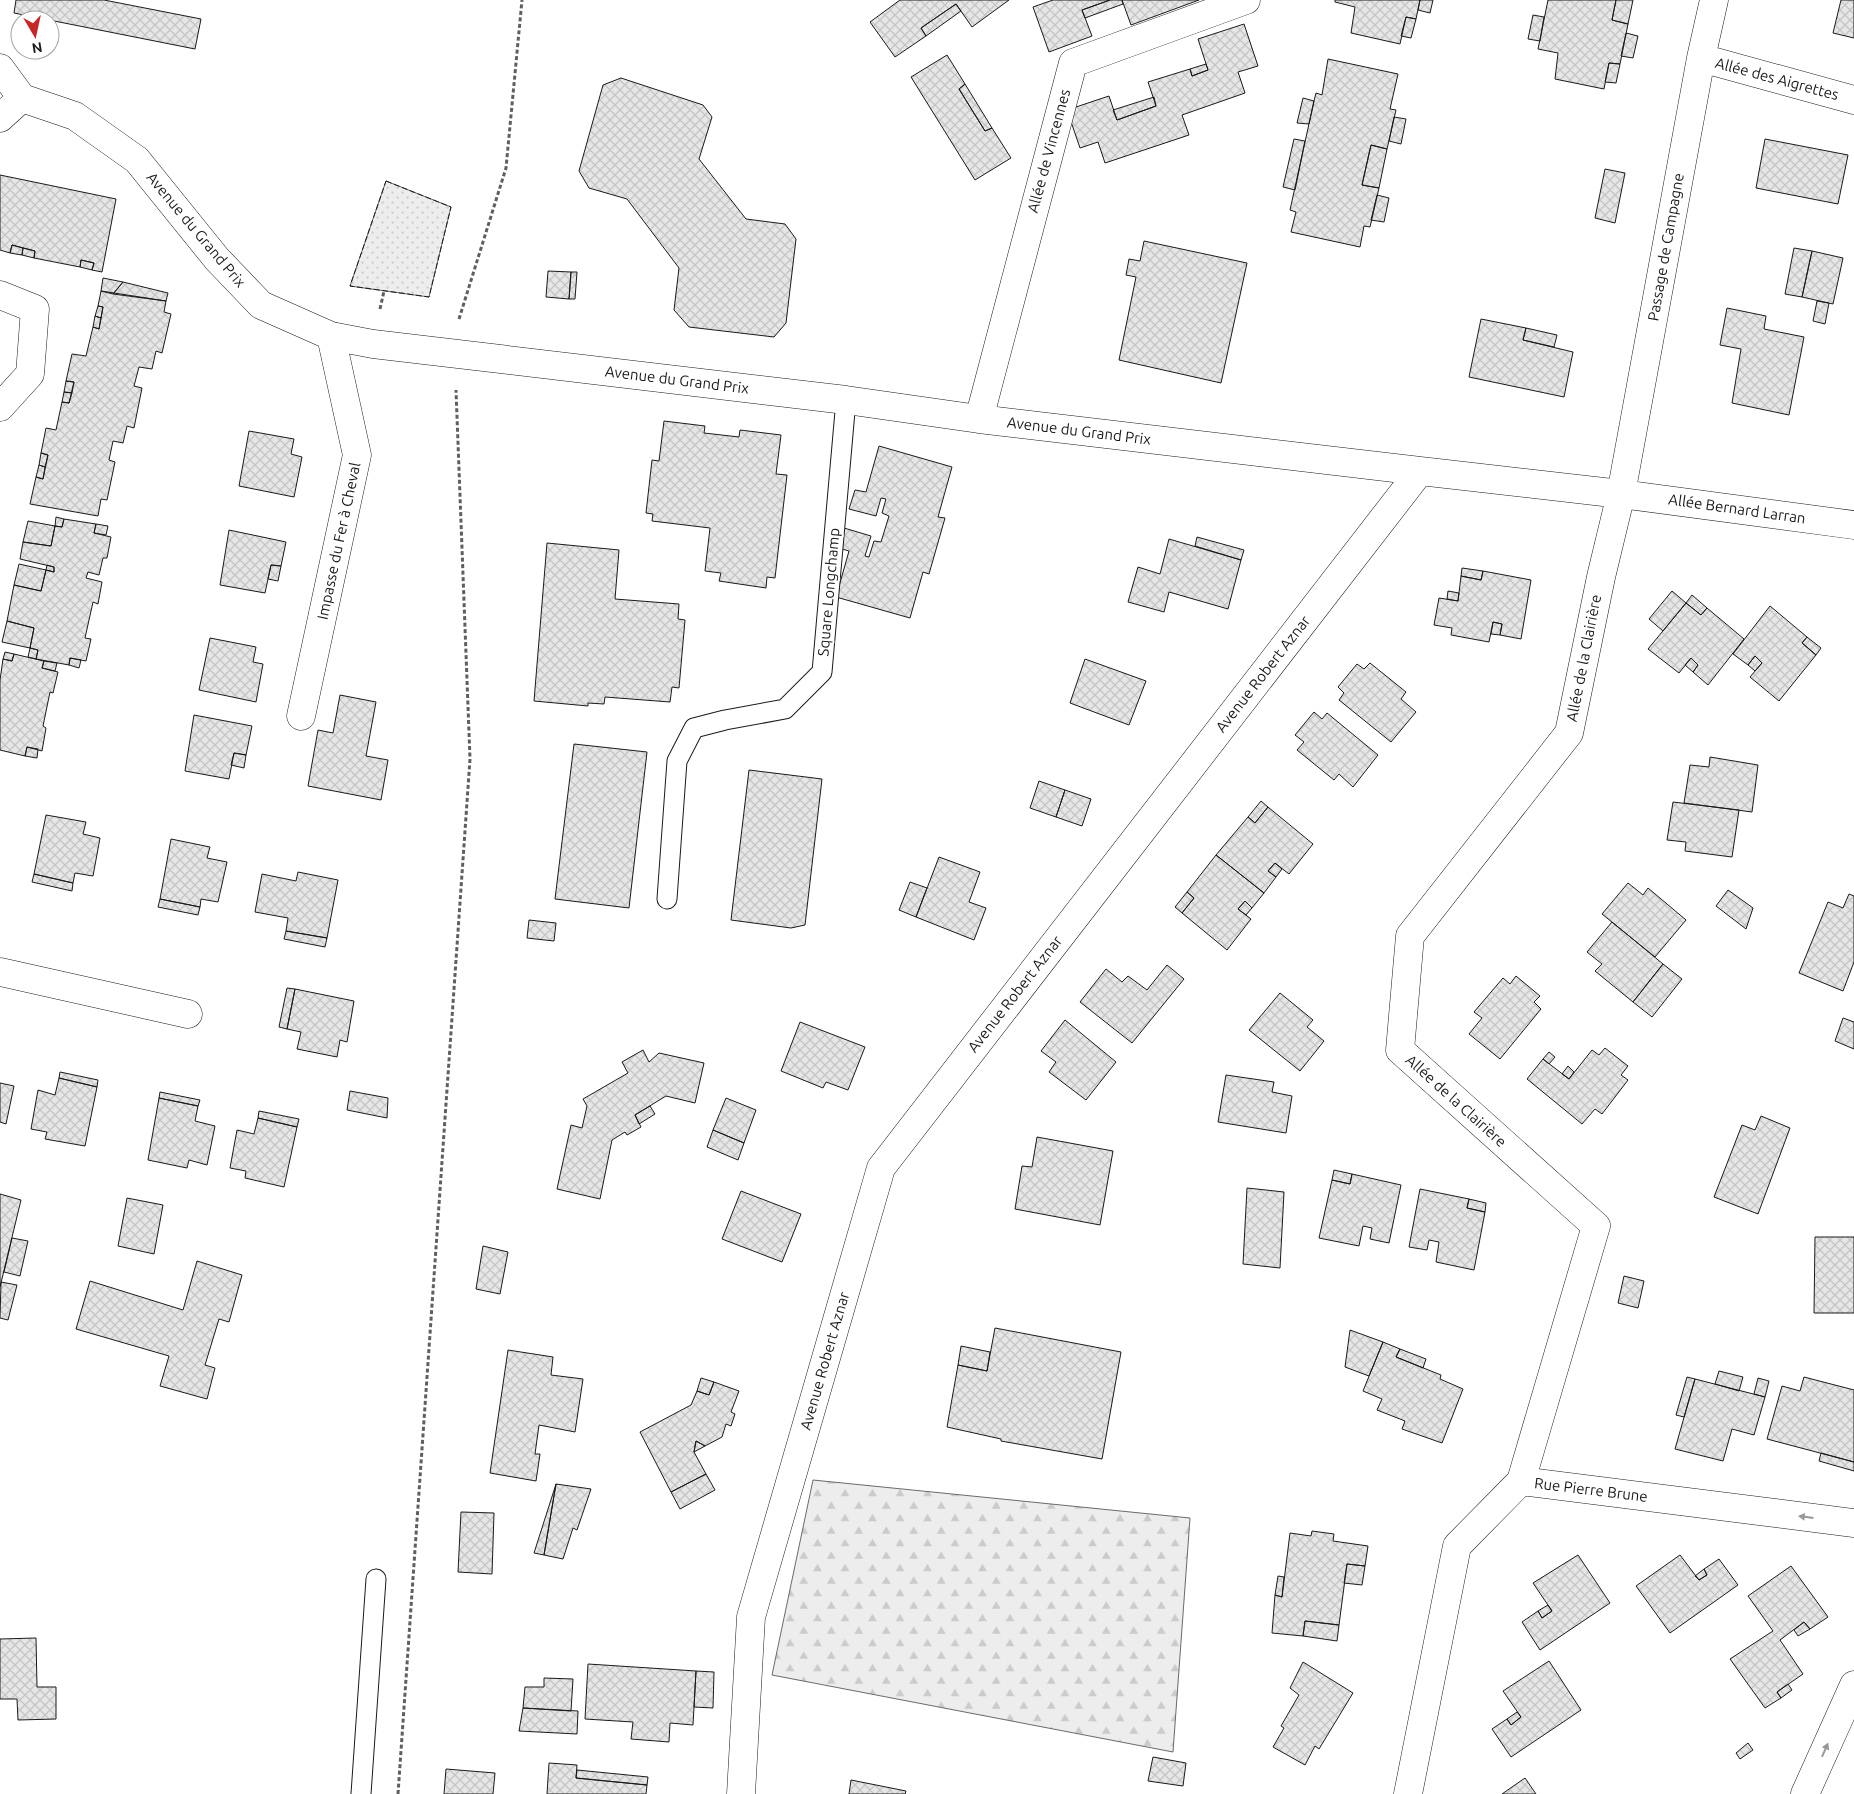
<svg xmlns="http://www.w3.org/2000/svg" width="1854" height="1794" font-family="Ubuntu,sans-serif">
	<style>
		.forest { fill: url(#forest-firs); stroke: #6a6a6a }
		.park { fill: url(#park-dots); stroke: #6a6a6a }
		.building { fill: url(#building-cross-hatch); stroke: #1a1a1a }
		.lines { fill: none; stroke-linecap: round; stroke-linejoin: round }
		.lane-casing { stroke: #1a1a1a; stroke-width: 21 }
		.street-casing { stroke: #1a1a1a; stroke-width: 29 }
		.path { stroke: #5f5f5f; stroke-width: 3; stroke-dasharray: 4 2.5; stroke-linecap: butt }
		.lane { stroke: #fff; stroke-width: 19 }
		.street { stroke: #fff; stroke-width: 28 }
		.fence { stroke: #1a1a1a; stroke-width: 1; stroke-dasharray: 6 2.5; stroke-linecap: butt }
		.oneway { fill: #989898 }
		.labels { text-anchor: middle; stroke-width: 4; stroke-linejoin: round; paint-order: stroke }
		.street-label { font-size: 15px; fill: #1a1a1a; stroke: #fff }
	</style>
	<defs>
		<pattern id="forest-firs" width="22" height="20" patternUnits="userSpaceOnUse" patternTransform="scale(1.25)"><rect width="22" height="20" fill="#ededed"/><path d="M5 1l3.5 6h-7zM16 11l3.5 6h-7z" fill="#cbcbcb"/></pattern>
		<pattern id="park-dots" width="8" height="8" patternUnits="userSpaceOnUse" patternTransform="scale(1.25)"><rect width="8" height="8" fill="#ededed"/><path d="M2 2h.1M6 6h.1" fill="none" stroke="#cbcbcb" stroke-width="1.8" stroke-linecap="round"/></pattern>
		<pattern id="building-cross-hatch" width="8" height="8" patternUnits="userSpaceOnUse" patternTransform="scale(1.25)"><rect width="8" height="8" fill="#e6e6e6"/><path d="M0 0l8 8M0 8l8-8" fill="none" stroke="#c5c5c5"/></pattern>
	</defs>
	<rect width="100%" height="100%" fill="#fff"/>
	<path class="forest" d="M813,1480l377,38 -17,234 -401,-77z"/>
	<path class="park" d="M386,181l65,26 -22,90 -79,-11z"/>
	<path class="building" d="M16,0h88l97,19 -6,30 -181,-36z
		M900,0h109l-37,27 -16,-23 -35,24 5,8 -31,21 -25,-35z
		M1053,0h57l-28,10 10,26 -43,16 -16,-45z
		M1110,0h12l1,4 -38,14 -3,-8z
		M1122,0h77l-68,25z
		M1335,0h85l-4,19 -10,-2 -6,27 -49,-11 4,-26 -20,-5z
		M1420,0h13l-3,13 -12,-3z
		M1548,0h68l-4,20 16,4 -8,40 -11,-1 -5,26 -49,-10 3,-26 -20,-4z
		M1616,0h17l-5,24 -16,-4z
		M1841,0h13v38l-21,-5z
		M956,4l5,7 -35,25 -5,-8z
		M1533,15l11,2 -4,24 -12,-2z
		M1406,17l10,2 -5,19 -10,-2z
		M1244,24l14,42 -20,6 7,21 -63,22 7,20 -84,28 -7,-21 -18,6 -13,-38 42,-14 8,24 39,-14 -8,-24 42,-13 2,7 16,-6 -10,-31z
		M1626,33l12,3 -5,22 -12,-2z
		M947,55l18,29 -6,5 26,42 7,-3 19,30 -36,22 -64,-103z
		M1328,59l70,15 -8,35 6,1 -9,39 -16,-4 -9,40 17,3 -9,39 -6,-1 -4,21 -69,-15 5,-20 -6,-2 24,-109 2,-8 6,2z
		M1609,63l11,1 -4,19 -11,-1z
		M1206,64l2,6 -16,6 -2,-7z
		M621,78l82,27 9,12 -13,42 47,60 39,5 11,15 -10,84 -12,14 -85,-10 -15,-17 5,-42 -52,-69 -38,-11 -10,-17 24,-86z
		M965,84l27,44 -7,3 -26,-42z
		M1154,97l2,9 -39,14 -4,-10z
		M1303,98l11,3 -5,23 -12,-1z
		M1394,117l12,2 -5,25 -12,-3z
		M1294,139l11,2 -10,49 -12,-3z
		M1765,139l83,16 -10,49 -82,-16z
		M1371,145l16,4 -8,39 -17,-3z
		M1605,169l20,4 -10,50 -20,-5z
		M0,175l116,24 -14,73 -10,-2 2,-7 -13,-3 -1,7 -46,-9 1,-7 -23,-6 -2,8 -10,-3z
		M1377,195l12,3 -5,24 -13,-2z
		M1144,241l103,22 -26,120 -102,-23 17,-83 -10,-2 3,-16 11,2z
		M12,245l11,3 -1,7 -12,-2z
		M23,248l12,3 -1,7 -12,-3z
		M1794,248l18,3 -10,46 -17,-3z
		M1812,251l31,7 -10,46 -31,-7z
		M81,260l13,3 -2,7 -12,-3z
		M548,271l23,1 -2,27 -23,-2z
		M571,272h6l-2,27h-6z
		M103,278l20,4 -10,12 -12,-3z
		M123,282l45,11 -2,8 -53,-7z
		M101,291l65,10 -2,11 7,2 -9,39 -6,-2 -4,18 -13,-2 -5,19 8,2 -8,40 -7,-2 -4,17 -10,-2 -4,19 6,2 -8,38 -6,-1 -3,17 -68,-12 6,-27 7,2 5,-24 -7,-2 5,-25 10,2 6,-28 7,1 5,-21 -8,-1 6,-27 14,2 7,-29 6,2 4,-22 -5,-1z
		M1817,301l12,2 -4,21 -12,-3z
		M98,306l5,1 -2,11 -6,-2z
		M1727,308l39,8 -2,13 40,8 -15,78 -57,-12 9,-54 -21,-4z
		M95,316l6,2 -2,11 -6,-2z
		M1481,319l45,9 -3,12 50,12 -9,45 -95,-20z
		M1526,328l31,7 -3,12 -31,-7z
		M66,381l8,1 -2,11 -8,-1z
		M64,392l8,1 -3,10 -7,-1z
		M664,421l41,5 -1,7 35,4 1,-7 41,5 -5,39 11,1 -12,103 -8,-1 -1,11 -47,-7 2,-8 -16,-2 5,-43 -58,-7 1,-7 -7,-1 6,-53 7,1z
		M249,431l45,8 -3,15 11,3 -8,40 -55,-11z
		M879,446l73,21 -14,50 7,1 -16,56 -6,-2 -13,46 -74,-21 13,-46 -10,-3 5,-20 27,8 -6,20 4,1 5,-16 7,1 8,-26 -7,-3 4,-14 -5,-1 -5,18 -27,-7 6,-19 11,2z
		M41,453l7,2 -3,12 -6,-2z
		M39,465l6,2 -2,12 -7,-2z
		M56,517l8,2 -2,8 -7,-1z
		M64,519l32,5 -2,9 17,4 -4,21h-4l-4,17 -11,-3 -2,6 16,4 -4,22 -5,-2 -8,36 6,1 -5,22 -16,-3 -1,7 -33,-6 2,-9 -8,-2 4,-20 -27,-7 7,-36 27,6 5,-21 8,2v-5l-34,-8 3,-17 28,4 4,-20 7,1z
		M28,521l27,5 -4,20 -28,-4z
		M96,524l12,2 -2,9 -12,-2z
		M229,530l57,12 -5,24 -10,-1 -6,28 -45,-8z
		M1197,537l47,13 -3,10 -46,-14z
		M1169,539l72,21 -13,49 -59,-17 -5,20 -36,-10 10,-35 22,7z
		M547,543l72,7 -4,49 64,5 -1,15 7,1 -6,68 -7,-1 -2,15 -65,-5 -1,7 -16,-1v3l-54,-5z
		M19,564l27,6 -5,21 -27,-6z
		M47,565l7,2v5l-8,-2z
		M271,565l10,1 -3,15 -10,-2z
		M1462,568l21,3 -2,9 -20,-4z
		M1483,571l48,9 -10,59 -21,-4 2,-11 -9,-2 -4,20 -38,-7 1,-7 -18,-3 5,-27 19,3 3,-25 20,4z
		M1448,591l11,2 -1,8 -11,-2z
		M1672,591l14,12 -23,28 -14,-12z
		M1692,595l15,13 -6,7 -15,-12z
		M1686,603l15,12 6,-7 37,31 -36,46 -15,-13 5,-7 -7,-7 -12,15 -31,-24z
		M1770,606l37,31 -5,6 14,12 -37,46 -29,-24 12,-14 -7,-7 -7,9 -15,-11z
		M7,621l27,7 -4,20 -28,-6z
		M1493,622l9,2 -2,11 -9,-1z
		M1807,637l14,11 -5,7 -14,-12z
		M210,638l46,9 -3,15 10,2 -7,38 -57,-12z
		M30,648l8,2 -2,9 -8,-2z
		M5,652l9,2 -2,7 -9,-2z
		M14,654l30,7 -2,7 16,4 -5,21 -3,-1 -7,34 3,2 -4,23 -15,-4 -2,9 -25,-6v-70l3,-21 9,2z
		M1755,656l7,7 -7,8 -7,-6z
		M70,658l11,2 -2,8 -10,-3z
		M1691,658l7,7 -5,7 -8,-7z
		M1085,659l61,22 -17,44 -59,-22z
		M44,661l13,2 -2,8 -13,-3z
		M1370,663l36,29 -5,7 15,13 -25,30 -52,-42 5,-7 -6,-6 19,-23 7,5z
		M340,695l36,7 -10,54 22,4 -7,40 -73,-14 10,-56 15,3z
		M1314,712l8,7 5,-6 51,42 -25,32 -14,-13 -5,6 -37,-30 7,-8 -9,-7z
		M194,715l58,11 -6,29 -12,-2 -5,26 -44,-8z
		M574,744l73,8 -18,156 -74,-9z
		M27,747l11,2 -1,9 -12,-2z
		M234,753l12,2 -2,13 -13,-3z
		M1710,757l48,8 -6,47 -68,-9 6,-38 19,2z
		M749,770l73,9 -17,146 -14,3 -60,-8z
		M1039,781l26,9 -9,27 -26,-9z
		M1065,790l26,9 -9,27 -26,-9z
		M1261,801l7,6 -13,16 -7,-6z
		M1673,802l66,8 -7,47 -47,-6 1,-9 -19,-2z
		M1268,807l45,37 -24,30 -14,-11 -7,8 8,6 -12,16 -48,-38 32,-38 7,6z
		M46,815l40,7 -3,12 17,4 -7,38 -18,-3 -2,10 -39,-9z
		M171,839l39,8 -3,11 20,4 -9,40 -17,-3 -1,8 -40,-8z
		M1216,855l48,38 -12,15 -7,-7 -7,8 13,10 -24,31 -45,-37 12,-15 -7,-6z
		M939,857l41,15 -11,30 17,6 -12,32 -58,-23z
		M1275,863l7,6 -6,8 -8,-6z
		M298,872l40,8 -11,58 -41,-7 2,-13 -33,-6 7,-38 34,7z
		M34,874l39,9 -1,8 -40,-9z
		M910,882l17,6 -11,29 -17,-7z
		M1628,883l15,12 5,-7 38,32 -31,37 -53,-43z
		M1728,890l25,18 -7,21 -30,-23z
		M1187,892l7,6 -12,15 -7,-6z
		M1849,894l5,2v66l-11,29 -44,-18 29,-71 15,6z
		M160,899l40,8 -2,8 -40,-8z
		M1245,901l7,7 -6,7 -8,-6z
		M529,920l27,3 -2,18 -27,-3z
		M1612,922l51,42 -30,38 -38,-31 7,-7 -15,-12z
		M286,931l41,7 -2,9 -41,-8z
		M1663,964l19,15 -30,38 -19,-15z
		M1167,965l17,14 -52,64 -52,-41 26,-33 16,13 6,-6 19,14z
		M1516,976l24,20 -6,6 7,7 -41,50 -31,-25 13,-16 -8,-6 29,-34 7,6z
		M287,988l8,1 -8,40 -8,-2z
		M295,989l59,12 -7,41 -7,-2 -3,17 -40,-8 4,-17 -14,-3z
		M1280,993l33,27 -6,7 17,14 -24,30 -51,-41z
		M1843,1018l11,4v27l-19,-8z
		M1065,1020l51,42 -30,38 -37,-28 7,-10 -15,-11z
		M800,1022l65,25 -17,43 -22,-8 -3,6 -42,-17z
		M1605,1048l23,18 -7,9 7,5 -26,34 -7,-5 -13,15 -55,-45 16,-20 26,20 23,-29 7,5z
		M643,1050l6,12 10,-9 45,10 -9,40 -29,-7 -31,19 6,12 -14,8 -2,-3 -13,8 -12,59 -43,-10 14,-64 11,3 5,-22 -4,-7 45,-26 -6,-11z
		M1549,1052l6,5 -6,7 -6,-5z
		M1568,1066l6,6 -5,7 -7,-5z
		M60,1072l38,8 -1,7 -38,-9z
		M1226,1075l48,7 -2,10 20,4 -6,37 -68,-11z
		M59,1078l38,9 -12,59 -40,-7 2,-7 -16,-3 7,-39 17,5z
		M0,1083l14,3 -8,38 -6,-2z
		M350,1091l38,7 -1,20 -40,-8z
		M160,1092l40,8 -2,6 -39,-8z
		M159,1098l39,8 -3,15 20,5 -8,39 -18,-5 -2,8 -39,-8z
		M726,1098l30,12 -12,33 -31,-13z
		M650,1106l5,8 -16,10 -4,-9z
		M259,1111l40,8 -2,8 -39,-9z
		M1761,1116l29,12 -32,86 -44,-17 28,-72 13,5z
		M258,1118l39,9 -13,60 -39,-9 1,-7 -16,-3 7,-38 17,4z
		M713,1130l31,13 -6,17 -31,-13z
		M1037,1137l76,14 -13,74 -85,-16 7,-43 10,1z
		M1334,1170l18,4 -2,10 -18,-4z
		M1352,1174l49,11 -12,58 -19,-4 2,-11 -9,-2 -4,20 -40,-8 13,-58 18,4z
		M1247,1188l37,4 -4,76 -37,-4z
		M1420,1189l49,10 -2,9 18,4 -11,58 -38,-8 3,-20 -10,-2 -2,10 -18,-3z
		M741,1191l60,23 -19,48 -60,-23z
		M0,1194l21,6 -21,87z
		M127,1198l36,7 -9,49 -36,-8z
		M1469,1199l17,4 -1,9 -18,-4z
		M1815,1237h39v76h-40z
		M12,1238l16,3 -8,35 -16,-4z
		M483,1246l25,6 -8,42 -24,-5z
		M197,1261l45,14 -13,47 -10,-3 -14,46 10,3 -8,31 -47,-13 9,-30 -93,-27 14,-48 93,29z
		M1624,1276l20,5 -6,27 -20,-5z
		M1,1282l16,3 -9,35 -8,-2z
		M995,1328l126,24 -19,107 -101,-18v-2l-54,-12 11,-62 29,6z
		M1350,1330l33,12 -14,34 -24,-9z
		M1383,1342l17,7 -4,8 45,18 -1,4 23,10 -21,54 -40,-14 3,-8 -28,-11 5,-11 -19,-8z
		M961,1346l29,6 -3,19 -29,-6z
		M1400,1349l26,10 -3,9 -27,-11z
		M508,1350l45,7 -2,18 32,4 -8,53 -36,-7 -4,29h5l-4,27 -46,-8z
		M1719,1371l24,6 -4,14 -24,-7z
		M1687,1377l8,2 -11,38 -8,-2z
		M1804,1377l50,13v72l-87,-23 15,-53 18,5z
		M701,1378l13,4 -5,13 -12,-4z
		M1758,1378l11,3 -4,16 -11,-3z
		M1695,1379l70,18 -11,38 -22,-6 -9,32 -48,-12z
		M714,1382l25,9 -8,21 4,2 -4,12 -5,-2 -4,13 -17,9 -9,-5 -2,11 12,22 -35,18 -31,-60 51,-27 6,-14 12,4z
		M696,1441l9,5 -11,6z
		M1821,1453l33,9v9l-35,-10z
		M706,1474l9,16 -35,19 -9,-17z
		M556,1484l-12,71 -10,-2z
		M556,1484l35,5 -14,41 -4,-2 -10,31 -19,-4z
		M461,1512l33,1 -2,61 -34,-2z
		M1312,1531l22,3 -1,7 35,5 -3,20 -18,-2 -8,61 -34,-4 -2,15 -31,-3 3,-38 7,2 8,-64 21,3z
		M1578,1555l32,48 -70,47 -18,-28 16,-11 4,7 10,-7 -19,-28z
		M1680,1555l19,25 8,-5 -3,-6 15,-10 19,26 -68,48 -34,-47z
		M1347,1564l18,2 -3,19 -18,-2z
		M1791,1566l37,51 -18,12 -6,-7 -24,18 23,34 -26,18 4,6 -16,10 -35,-49 43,-28 -25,-35z
		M1704,1569l3,6 -8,5 -4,-4z
		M1278,1576l6,1 -2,20 -7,-2z
		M1548,1605l4,6 -10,7 -4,-7z
		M1305,1621l34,4 -2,16 -34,-5z
		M1804,1622l6,7 -12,7 -4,-6z
		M36,1638l1,49h19v32l-38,1 -1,-21h-17v-60z
		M1549,1661l32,49 -70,47 -19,-28 15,-10 4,6 10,-8 -18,-26z
		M1303,1662l50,31 -34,56 -4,-3 -10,19 -32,-18 11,-19 -3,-2 18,-31 -9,-7z
		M588,1664l108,7 -3,54 -23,-2 -1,19 -38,-3 2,-17 -48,-3z
		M696,1671l18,1 -1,36 -19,-1z
		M544,1678l29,1 -2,32 -48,-3 2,-21h19z
		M1788,1684l4,6 -11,8 -4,-6z
		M523,1708l55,3 -1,23 -58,-3z
		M1517,1712l4,5 -10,8 -4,-6z
		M1748,1743l5,7 -13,9 -4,-6z
		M1153,1757l33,6 -3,23 -35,-5z
		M549,1763l28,2 -1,13 71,7 -1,9h-99z
		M446,1769l49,4 -2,21h-49z
		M577,1770l71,7 -1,8 -71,-7z
		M1525,1778l11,16h-34z
		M851,1780l55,11 -1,3h-56z"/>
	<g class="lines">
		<defs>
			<path id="lane" d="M667,899l10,-138 17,-33 31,-8 60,-11 37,-37 24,-272
				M361,1794l15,-215"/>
			<path id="street" d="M1701,58l153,42
				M0,68l22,30 -22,20
				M22,98l53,18 62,44 80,99 44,46 70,31 42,8 473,56 133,19 441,52
				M0,295l35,14 -5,65 -30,33
				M979,419l94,-356 173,-63
				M301,716l56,-261 -26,-119
				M0,972l188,42
				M1521,1481l333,42
				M741,1794l10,-177 130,-449 539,-697 201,23 233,31
				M1408,1794l49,-248 64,-65 75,-255 -196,-176 10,-114 159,-203 32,-156 20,-83 80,-436 13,-58
				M1805,1794l49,-109"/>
		</defs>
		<use href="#lane" class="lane-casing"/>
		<use href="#street" class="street-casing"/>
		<path class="path" d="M380,309l4,-18
			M459,319l47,-151 16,-168
			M398,1794l72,-1035 -14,-369"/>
		<use href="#lane" class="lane"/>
		<use href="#street" class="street"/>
		<path class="fence" d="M386,181l65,26 -22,90 -79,-11z"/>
	</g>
	<defs><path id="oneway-solid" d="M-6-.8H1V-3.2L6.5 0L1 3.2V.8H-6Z" transform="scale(1.25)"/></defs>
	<g class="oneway">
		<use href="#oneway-solid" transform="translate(1806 1517) rotate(-173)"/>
		<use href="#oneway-solid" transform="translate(1825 1750) rotate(-66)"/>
	</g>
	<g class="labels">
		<g class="street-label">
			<text transform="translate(1777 79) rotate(15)" y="5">Allée des Aigrettes</text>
			<text transform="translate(1049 151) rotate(-75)" y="5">Allée de Vincennes</text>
			<text transform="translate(196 230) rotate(50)" y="5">Avenue du Grand Prix</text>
			<text transform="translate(1666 247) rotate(-80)" y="5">Passage de Campagne</text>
			<text transform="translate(677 380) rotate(7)" y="5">Avenue du Grand Prix</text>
			<text transform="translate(1079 431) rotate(7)" y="5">Avenue du Grand Prix</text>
			<text transform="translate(1737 509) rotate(8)" y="5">Allée Bernard Larran</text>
			<text transform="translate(339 541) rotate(-78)" y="5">Impasse du Fer à Cheval</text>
			<text transform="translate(829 592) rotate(-85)" y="5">Square Longchamp</text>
			<text transform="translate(1584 658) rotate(-79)" y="5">Allée de la Clairière</text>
			<text transform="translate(1263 674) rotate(-52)" y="5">Avenue Robert Aznar</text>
			<text transform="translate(1015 994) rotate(-52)" y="5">Avenue Robert Aznar</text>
			<text transform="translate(1456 1101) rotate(42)" y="5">Allée de la Clairière</text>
			<text transform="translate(825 1361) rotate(-74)" y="5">Avenue Robert Aznar</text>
			<text transform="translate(1591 1490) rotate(7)" y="5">Rue Pierre Brune</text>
		</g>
	</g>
	<g transform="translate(35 35) rotate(171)"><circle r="24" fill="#ffffff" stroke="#a3a3a3"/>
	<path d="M0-4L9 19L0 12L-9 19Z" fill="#c62828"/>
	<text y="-8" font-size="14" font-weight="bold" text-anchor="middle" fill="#1a1a1a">N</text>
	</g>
</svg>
